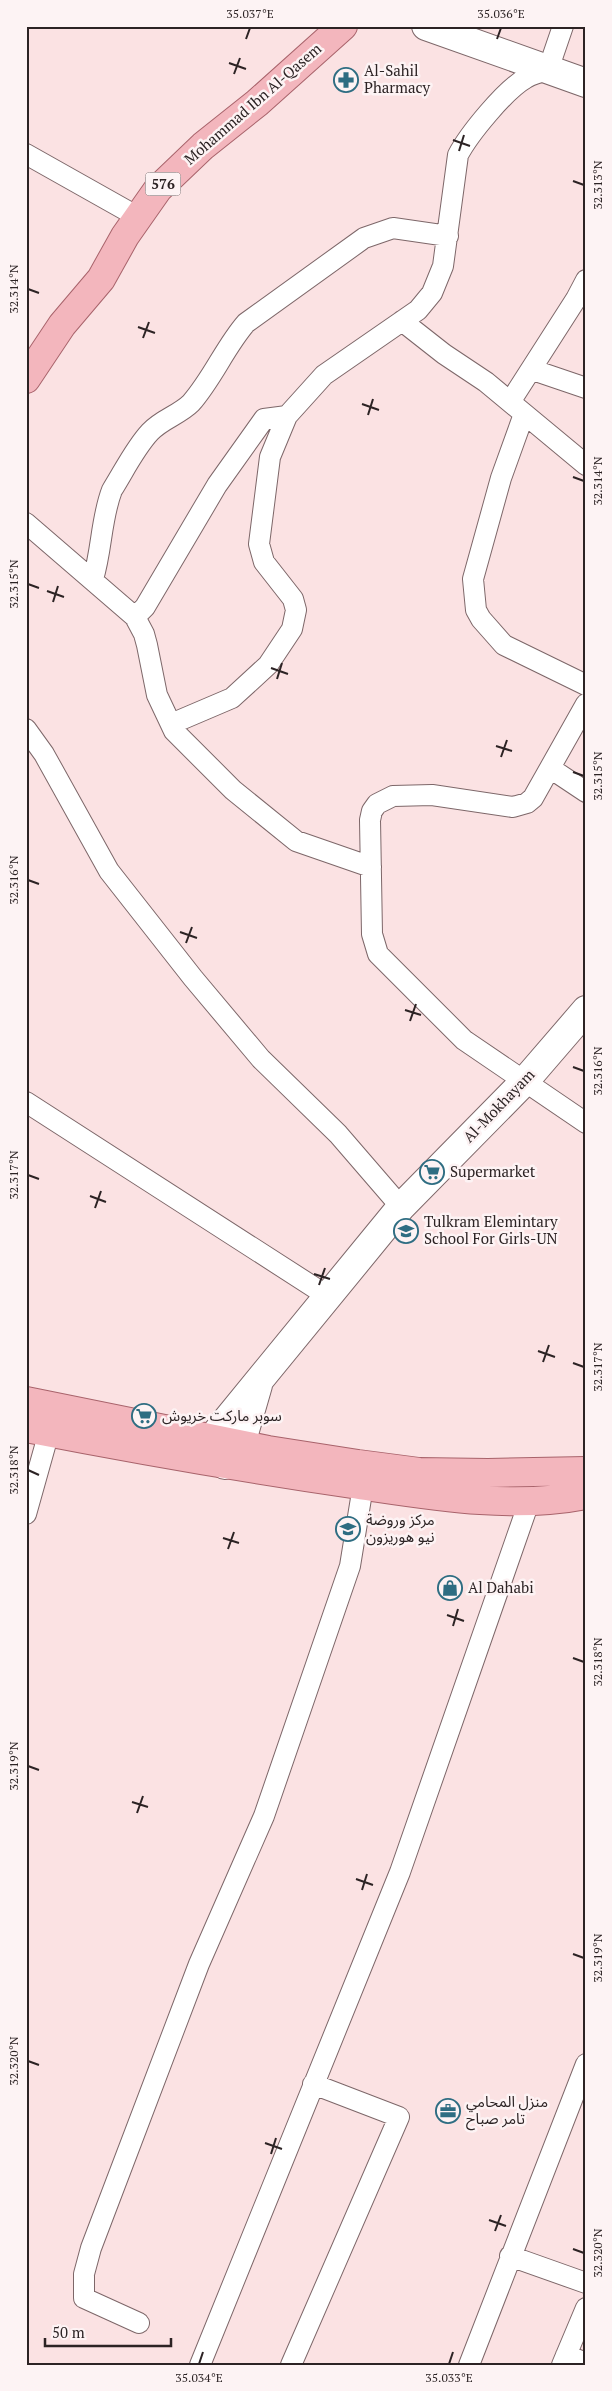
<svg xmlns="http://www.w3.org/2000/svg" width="612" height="2391" font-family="'PT Serif','Noto Sans Arabic',serif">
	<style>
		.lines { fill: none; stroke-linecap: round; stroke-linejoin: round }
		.street-casing { stroke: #7d6769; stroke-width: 22 }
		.secondary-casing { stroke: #7d6769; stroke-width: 30 }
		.primary-casing { stroke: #a8636b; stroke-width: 30 }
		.street { stroke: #fff; stroke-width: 20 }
		.secondary { stroke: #fff; stroke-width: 28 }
		.primary { stroke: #f3b6bd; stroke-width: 28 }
		.ticks { fill: none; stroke: #2c2324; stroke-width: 2 }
		.labels { text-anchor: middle; stroke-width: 5; stroke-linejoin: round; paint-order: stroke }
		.shield { fill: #fdf3f4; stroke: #6b6162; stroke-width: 1 }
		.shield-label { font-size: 14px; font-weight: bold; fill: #2c2324 }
		.poi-label { font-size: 15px; fill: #2c2324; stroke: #fdf3f4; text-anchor: start }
		.street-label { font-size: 15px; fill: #2c2324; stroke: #fdf3f4 }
		.neatline { fill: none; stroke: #2c2324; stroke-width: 2 }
		.ticks-label { font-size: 12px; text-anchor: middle; fill: #2c2324 }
	</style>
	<rect width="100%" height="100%" fill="#fbe2e3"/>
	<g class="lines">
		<defs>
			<path id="street" d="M26,154l112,63
				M402,321l42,33 42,28 100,83
				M533,370l53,18
				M510,402l66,-103 10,-19
				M524,414l-23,64 -28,101 3,31 5,9 23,26 82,40
				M26,523l109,94 9,17 3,11 10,50 17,36 59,59 63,51 75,26
				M93,579c9,-29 8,-61 19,-89 12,-19 23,-42 38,-58 12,-13 29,-17 41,-29 22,-25 34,-56 55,-80l118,-85 29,-10 55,8
				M135,617l10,-10 72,-122 47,-66 23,-3
				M586,704l-53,94 -6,5 -14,4 -81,-12 -39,1 -16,8 -5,7 -2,9 2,114 6,20 86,86 122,83
				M171,724l61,-26 36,-33 24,-36 4,-19 -3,-11 -29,-37 -5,-18 11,-87 17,-41 37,-41 94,-65 14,-17 11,-27 15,-111c11,-21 47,-65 68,-77 6,-4 14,-6 22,-8l15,-44
				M26,729l18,25 65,117 84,107 68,81 77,75 63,73
				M550,768l36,24
				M26,1102l303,195
				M26,1514l23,-82
				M510,2256l76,27
				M139,2323l-55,-25v-24l7,-26 108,-284 65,-148 86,-250 13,-80
				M566,2355l20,8
				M200,2365l200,-493 129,-370
				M291,2365l108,-248 -86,-33
				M469,2365l117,-301
				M562,2365l24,-57"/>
			<path id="secondary" d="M426,26l160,57
				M258,1385l-17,59 -16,21 -13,-27 189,-231 123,-125 62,-72"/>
			<path id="primary" d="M26,379l36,-54 39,-46 24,-43 33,-47 45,-43 54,-43 86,-77
				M26,1401l242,49 90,14 61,8 69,1 98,-2
				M26,1428c108,21 217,40 326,56 76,11 157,26 234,11"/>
		</defs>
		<use href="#street" class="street-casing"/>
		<use href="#secondary" class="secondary-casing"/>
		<use href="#primary" class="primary-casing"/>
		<use href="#street" class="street"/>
		<use href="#secondary" class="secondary"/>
		<use href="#primary" class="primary"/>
	</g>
	<path class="ticks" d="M246,39l4,-11M497,39l4,-11M229,63l17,6M234,74l6,-16M453,140l17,6M459,151l5,-16M573,181l11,4M28,289l11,4M138,327l17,6M143,338l6,-16M362,404l17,6M368,415l5,-16M573,477l11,4M28,584l11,4M47,591l17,6M53,602l5,-16M271,668l17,6M277,679l5,-16M496,746l16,5M501,757l6,-17M573,772l11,4M28,880l11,4M180,932l17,6M186,943l6,-16M405,1010l16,5M410,1021l6,-17M573,1067l11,4M28,1175l11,4M90,1196l16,6M95,1208l6,-17M314,1274l16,5M319,1285l6,-17M538,1351l17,6M543,1362l6,-17M573,1363l11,4M28,1470l11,5M223,1538l16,5M228,1549l6,-17M447,1615l17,6M453,1626l5,-17M573,1658l11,4M28,1766l11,4M132,1802l16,5M137,1813l6,-17M356,1879l17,6M362,1890l5,-16M573,1954l11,4M28,2061l11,4M265,2143l17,6M271,2154l5,-16M489,2220l17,6M495,2231l6,-16M573,2249l11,4M199,2364l4,-12M449,2364l4,-12"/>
	<defs>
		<symbol id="pharmacy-ring" viewBox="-11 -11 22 22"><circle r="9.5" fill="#fdf3f4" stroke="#2e6d82" stroke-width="1.5"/><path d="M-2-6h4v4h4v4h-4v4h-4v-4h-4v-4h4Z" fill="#2e6d82"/></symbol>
		<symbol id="supermarket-ring" viewBox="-11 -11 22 22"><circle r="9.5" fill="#fdf3f4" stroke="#2e6d82" stroke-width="1.5"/><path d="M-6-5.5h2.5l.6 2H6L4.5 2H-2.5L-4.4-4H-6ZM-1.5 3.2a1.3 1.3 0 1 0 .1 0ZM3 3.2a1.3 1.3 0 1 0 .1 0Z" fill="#2e6d82"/></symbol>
		<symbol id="school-ring" viewBox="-11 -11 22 22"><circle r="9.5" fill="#fdf3f4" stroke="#2e6d82" stroke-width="1.5"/><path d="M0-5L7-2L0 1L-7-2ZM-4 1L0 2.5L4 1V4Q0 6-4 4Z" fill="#2e6d82"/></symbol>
		<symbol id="shop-ring" viewBox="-11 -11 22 22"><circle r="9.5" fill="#fdf3f4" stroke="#2e6d82" stroke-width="1.5"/><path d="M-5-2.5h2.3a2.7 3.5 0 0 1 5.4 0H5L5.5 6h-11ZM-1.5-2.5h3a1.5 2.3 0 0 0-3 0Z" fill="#2e6d82"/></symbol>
		<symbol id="office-ring" viewBox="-11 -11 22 22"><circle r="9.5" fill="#fdf3f4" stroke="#2e6d82" stroke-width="1.5"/><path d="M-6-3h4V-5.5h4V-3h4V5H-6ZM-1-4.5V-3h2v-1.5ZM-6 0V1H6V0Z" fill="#2e6d82"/></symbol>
	</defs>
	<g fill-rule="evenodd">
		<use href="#pharmacy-ring" x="332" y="66" width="28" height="28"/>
		<use href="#supermarket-ring" x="418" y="1158" width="28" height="28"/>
		<use href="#school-ring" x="392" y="1217" width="28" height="28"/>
		<use href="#supermarket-ring" x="130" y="1402" width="28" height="28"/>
		<use href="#school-ring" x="334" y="1515" width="28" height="28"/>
		<use href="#shop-ring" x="436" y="1574" width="28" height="28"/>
		<use href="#office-ring" x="434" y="2097" width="28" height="28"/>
	</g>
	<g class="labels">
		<rect class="shield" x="145.5" y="172.5" width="35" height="23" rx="4"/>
		<g class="shield-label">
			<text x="163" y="189">576</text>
		</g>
		<g class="poi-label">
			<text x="364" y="76">Al-Sahil<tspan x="364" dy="17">Pharmacy</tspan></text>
			<text x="450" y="1177">Supermarket</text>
			<text x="424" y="1227">Tulkram Elemintary<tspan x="424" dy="17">School For Girls-UN</tspan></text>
			<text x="162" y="1421">سوبر ماركت خريوش</text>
			<text x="366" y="1525">مركز وروضة<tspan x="366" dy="17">نيو هوريزون</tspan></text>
			<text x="468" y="1593">Al Dahabi</text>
			<text x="466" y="2107">منزل المحامي<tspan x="466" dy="17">تامر صباح</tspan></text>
		</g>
		<g class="street-label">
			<text transform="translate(253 104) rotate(-41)" y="5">Mohammad Ibn Al-Qasem</text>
			<text transform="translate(499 1106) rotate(-46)" y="5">Al-Mokhayam</text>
		</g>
	</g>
	<rect width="612" height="2391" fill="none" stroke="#fdf3f4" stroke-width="55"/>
	<path d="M45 2338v8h126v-8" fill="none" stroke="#2c2324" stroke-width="2.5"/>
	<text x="52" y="2338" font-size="15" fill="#2c2324" stroke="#fdf3f4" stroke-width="4" paint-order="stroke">50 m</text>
	<rect x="28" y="28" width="556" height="2336" class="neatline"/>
	<g class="ticks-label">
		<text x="250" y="18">35.037°E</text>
		<text x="501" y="18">35.036°E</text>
		<text transform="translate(598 185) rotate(-90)" y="4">32.313°N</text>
		<text transform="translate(14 289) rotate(-90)" y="4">32.314°N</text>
		<text transform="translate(598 481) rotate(-90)" y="4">32.314°N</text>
		<text transform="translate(14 584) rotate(-90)" y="4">32.315°N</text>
		<text transform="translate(598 776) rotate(-90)" y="4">32.315°N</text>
		<text transform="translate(14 880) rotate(-90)" y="4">32.316°N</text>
		<text transform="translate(598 1071) rotate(-90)" y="4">32.316°N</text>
		<text transform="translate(14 1175) rotate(-90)" y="4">32.317°N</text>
		<text transform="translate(598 1367) rotate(-90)" y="4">32.317°N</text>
		<text transform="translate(14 1470) rotate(-90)" y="4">32.318°N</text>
		<text transform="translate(598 1662) rotate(-90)" y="4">32.318°N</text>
		<text transform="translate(14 1766) rotate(-90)" y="4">32.319°N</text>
		<text transform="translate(598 1958) rotate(-90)" y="4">32.319°N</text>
		<text transform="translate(14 2061) rotate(-90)" y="4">32.320°N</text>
		<text transform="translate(598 2253) rotate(-90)" y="4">32.320°N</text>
		<text x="199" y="2382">35.034°E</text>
		<text x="449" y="2382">35.033°E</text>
	</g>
</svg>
